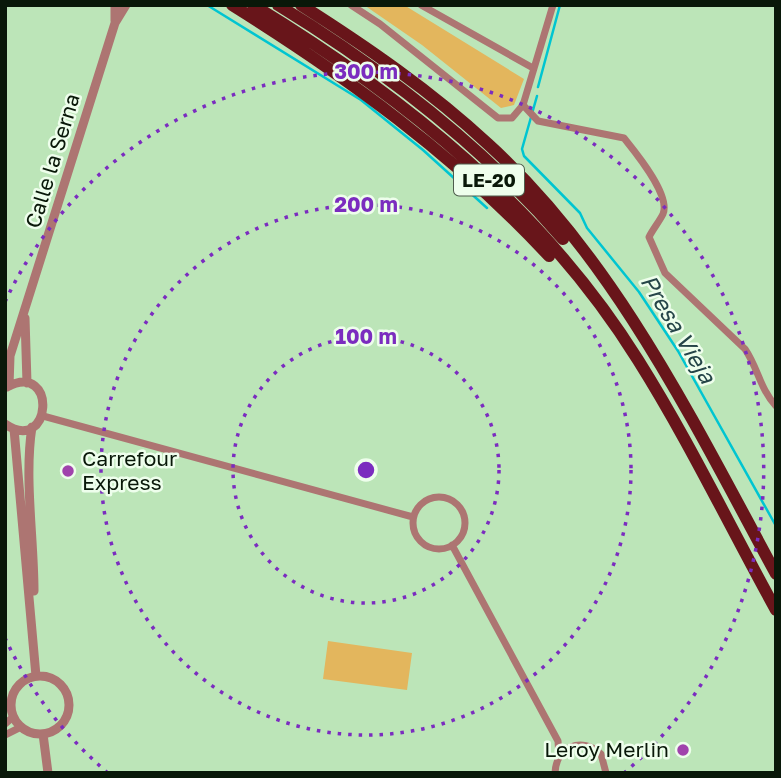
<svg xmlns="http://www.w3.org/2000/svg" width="781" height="778" font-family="'Golos Text',sans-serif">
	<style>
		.green { fill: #e3b65d }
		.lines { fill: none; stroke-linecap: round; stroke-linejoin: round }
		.stream { stroke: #00c5d1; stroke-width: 2.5 }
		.minor { stroke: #ad7572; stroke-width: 7 }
		.tertiary { stroke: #ad7572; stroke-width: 9 }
		.trunk { stroke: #68151a; stroke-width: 12 }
		.ring { fill: none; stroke: #7b2cbf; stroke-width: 3.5; stroke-dasharray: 3.5 7 }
		.poi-dot { fill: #a043ac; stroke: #eefeec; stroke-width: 2.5 }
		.labels { text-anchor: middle; stroke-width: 5; stroke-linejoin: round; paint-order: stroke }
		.shield { fill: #eefeec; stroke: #4e5d4d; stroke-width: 2 }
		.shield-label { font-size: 19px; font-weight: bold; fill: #091809 }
		.street-label { font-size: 21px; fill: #091809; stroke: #eefeec }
		.poi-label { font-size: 21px; fill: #091809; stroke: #eefeec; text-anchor: start }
		.water-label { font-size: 23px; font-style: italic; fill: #254548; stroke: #eefeec }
		.centre { fill: #7b2cbf; stroke: #eefeec; stroke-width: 3.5 }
		.ring-label { font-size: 21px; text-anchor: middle; font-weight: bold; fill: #7b2cbf; stroke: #eefeec; stroke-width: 5; stroke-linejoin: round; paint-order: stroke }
	</style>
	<rect width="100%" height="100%" fill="#bce5b8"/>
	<path class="green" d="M364,5h40l120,74 -10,26 -13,3 -79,-63z
		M328,641l84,12 -5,37 -84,-11z"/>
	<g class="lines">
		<path class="stream" d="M207,5l154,95 62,50 64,58
			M538,87l22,-82
			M537,96l-15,53 2,7 56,57 7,15 52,64 39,59 98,175"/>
		<path class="minor" d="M351,5l29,19 118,94h14l11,-13 30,-100
			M421,5l112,63
			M523,105l15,16 86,17c12,15 47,57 39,76 -4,8 -10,15 -14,23l16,36 80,76c13,19 15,40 31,57
			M43,416l370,101
			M413 523a26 26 0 1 1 52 0a26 26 0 1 1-52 0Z
			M452,545l106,196 1,15
			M5,724l8,-7
			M5,735l16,-8
			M555,773c1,-27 27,-37 46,-19l5,19"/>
		<path class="tertiary" d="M115,21v-16
			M25,318l2,65
			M9,386l1,-30 105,-333 11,-18
			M5,424c47,32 53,-64 2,-37
			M32,427c-8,50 2,112 2,164
			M14,429l22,247
			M11 705a29 29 0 1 1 58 0a29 29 0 1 1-58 0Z
			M43,734l5,39"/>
		<path class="trunk" d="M232,5c115,72 223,150 317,251
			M253,5c151,92 290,203 385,355 51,81 92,167 138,250
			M278,5c106,65 204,140 285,234
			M301,5c66,42 130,86 187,139 127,115 207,281 288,430"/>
	</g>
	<g class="ring">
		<circle cx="366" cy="470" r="133"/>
		<circle cx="366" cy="470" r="265"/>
		<path d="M108 773A398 398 0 0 1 5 638M5 302A398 398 0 1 1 624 773"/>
	</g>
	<g class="poi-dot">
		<circle cx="68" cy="471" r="7"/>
		<circle cx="683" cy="750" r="7"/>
	</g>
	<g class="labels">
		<rect class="shield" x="454" y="164.5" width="70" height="31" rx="5"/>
		<g class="shield-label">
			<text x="489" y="187">LE-20</text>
		</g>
		<g class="street-label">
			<text transform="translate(53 161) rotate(-73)" y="7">Calle la Serna</text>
		</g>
		<g class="poi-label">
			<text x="82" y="466">Carrefour<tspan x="82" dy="24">Express</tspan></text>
			<text x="669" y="757" text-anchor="end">Leroy Merlin</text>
		</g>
		<g class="water-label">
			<text transform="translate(678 329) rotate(59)" y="8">Presa Vieja</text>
		</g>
	</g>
	<circle cx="366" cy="470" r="10" class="centre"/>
	<g class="ring-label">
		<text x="366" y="79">300 m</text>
		<text x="366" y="212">200 m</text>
		<text x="366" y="344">100 m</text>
	</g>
	<rect width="781" height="778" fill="none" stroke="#091809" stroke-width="14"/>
</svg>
